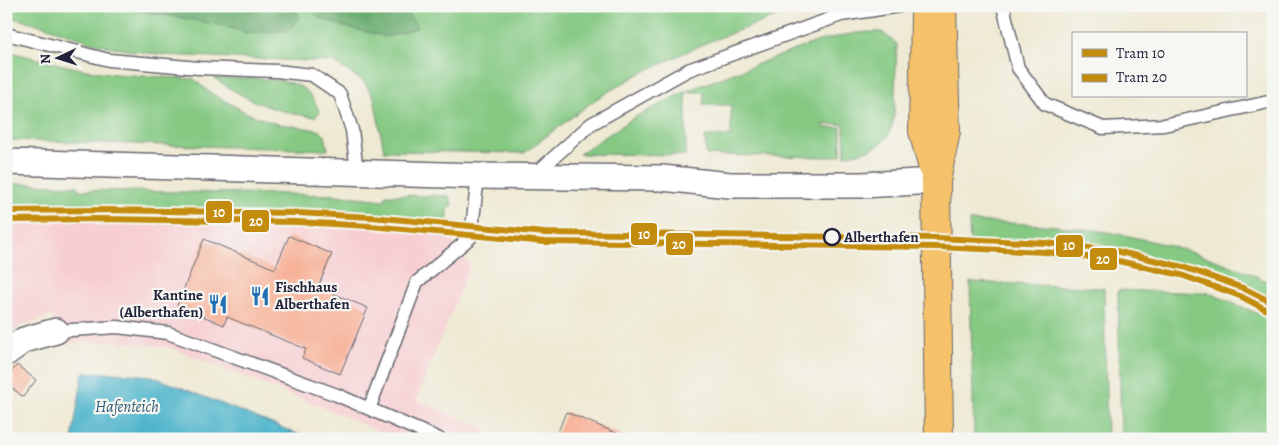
<svg xmlns="http://www.w3.org/2000/svg" width="1279" height="445" font-family="Alegreya,serif">
	<style>
		.built { fill: #f7cfd2 }
		.green { fill: #85c983; stroke: #54765f }
		.forest { fill: #6cad71; stroke: #476856 }
		.water { fill: #4bb3ca; stroke: #366a82 }
		.building { fill: #f7ac90 }
		.lines { fill: none; stroke-linecap: round; stroke-linejoin: round }
		.service-casing { stroke: #696870; stroke-width: 15 }
		.minor-casing { stroke: #696870; stroke-width: 28 }
		.primary-casing { stroke: #696870; stroke-width: 30 }
		.service { stroke: #fff; stroke-width: 12 }
		.minor { stroke: #fff; stroke-width: 25 }
		.primary { stroke: #f5c16b; stroke-width: 28 }
		.tram-1-casing { stroke: #f6f6f2; stroke-width: 10 }
		.tram-2-casing { stroke: #f6f6f2; stroke-width: 10 }
		.tram-1 { stroke: #c38c0f; stroke-width: 6 }
		.tram-2 { stroke: #c38c0f; stroke-width: 6 }
		.stop-dot { fill: #f6f6f2; stroke: #22223b; stroke-width: 2.5 }
		.labels { text-anchor: middle; stroke-width: 4.5; stroke-linejoin: round; paint-order: stroke }
		.stop-label { font-size: 15px; font-weight: bold; fill: #22223b; stroke: #f6f6f2; text-anchor: start }
		.poi-label { font-size: 15px; font-weight: bold; fill: #22223b; stroke: #f6f6f2; text-anchor: start }
		.water-label { font-size: 16px; font-style: italic; fill: #325c74; stroke: #f6f6f2 }
		.line-badge { stroke: #f6f6f2; stroke-width: 2 }
		.badge-label { font-size: 14px; text-anchor: middle; font-weight: bold; fill: #fff }
	</style>
	<rect width="100%" height="100%" fill="#f6f6f2"/>
	<filter id="ink" filterUnits="userSpaceOnUse"><feTurbulence type="fractalNoise" baseFrequency=".02" numOctaves="2"/><feDisplacementMap in="SourceGraphic" scale="10" xChannelSelector="R" yChannelSelector="G"/><feConvolveMatrix kernelMatrix="1 2 1 2 8 2 1 2 1" color-interpolation-filters="sRGB"/></filter>
	<filter id="wash" filterUnits="userSpaceOnUse"><feTurbulence type="fractalNoise" baseFrequency=".0096" numOctaves="4" result="noise"/><feDisplacementMap in="SourceGraphic" scale="20" xChannelSelector="R" yChannelSelector="G"/><feGaussianBlur stdDeviation="1.12" result="paint"/><feColorMatrix in="noise" values="0 0 0 0 0 0 0 0 0 0 0 0 0 0 0 0 0 1.4 0 .05"/><feComposite in="paint" operator="in"/></filter>
	<g filter="url(#wash)">
		<rect width="100%" height="100%" fill="#eee9d2"/>
		<path class="built" d="M53,219l209,2 123,5 60,6 25,34 -54,134 70,29 -4,10h-84l-59,-25 -171,-67 -55,-6 -57,2 -3,-28 -32,11 -15,9v-106z"/>
		<path class="green" d="M6,6h799l-97,36 -71,33 -41,24 -72,54 -140,-2 -10,-54 -11,-16 -30,-19 -169,-7 -38,-5 -36,-8 -45,-16 -39,-10z
			M870,32h12l15,12c-1,16 -1,32 -2,48 0,41 -5,58 -50,63l-1,-31 -21,1 1,3 17,-1v28l-10,2 -125,-2 -1,-19h26v-31h-27v-13h-18v63l-107,-1 56,-37 54,-27 130,-49 36,-8z
			M6,51l74,18 35,5 79,5 15,13 38,21 27,10 44,7 7,5 3,15 -322,-10z
			M214,78c24,1 67,-2 87,9 10,6 14,16 19,25l-5,5c-40,-5 -68,-16 -101,-39z
			M6,183l72,3v4l258,5 49,5 1,-5 63,1 4,10h-4l-3,25c-146,-14 -293,-12 -440,-13z
			M969,221c53,3 107,4 159,15 50,10 100,26 145,48v27c-36,-16 -72,-32 -110,-42 -64,-15 -128,-20 -193,-23z
			M970,282l134,6 3,151h-133z
			M1118,290l91,3 64,27v119h-152z"/>
		<path class="forest" d="M111,6h183l5,11 -10,14 -44,2 -20,-7 -43,-8z
			M307,6h80l20,4 10,18 -30,9 -45,-11 -24,-9z"/>
		<path class="water" d="M83,373h38l31,3 158,63h-238z"/>
		<g id="blocks">
			<path class="building" d="M289,236l43,18 -14,33 50,21 -28,66 -38,-16 4,-9 -79,-32 -3,8 -47,-20 27,-66 71,30z
				M17,365l19,15 -13,17 -17,-14v-5z
				M566,412l62,26v1h-73z"/>
		</g>
	</g>
	<g filter="url(#ink)">
		<use href="#blocks" fill-opacity="0" stroke="#696870" stroke-width="1"/>
		<g class="lines">
			<defs>
				<path id="service" d="M1003,6l15,62 27,36 58,24 61,-3 109,-24
					M6,34l103,26 90,8 77,3 36,4 28,19 12,36 5,42
					M533,176l58,-52 97,-54 153,-55 59,-9
					M56,331l61,-4 51,6 169,62 102,44
					M369,409l48,-127 54,-45 7,-61"/>
				<path id="minor" d="M6,162l472,14 184,2 68,7h132l74,-4
					M6,353l18,-13 32,-9"/>
				<path id="primary" d="M925,15l-2,116 12,45
					M939,439l-3,-258 10,-50 -4,-125"/>
			</defs>
			<use href="#service" class="service-casing"/>
			<use href="#minor" class="minor-casing"/>
			<use href="#primary" class="primary-casing"/>
			<use href="#service" class="service"/>
			<use href="#minor" class="minor"/>
			<use href="#primary" class="primary"/>
			<defs>
				<path id="tram-1" d="M6,211l97,-1 194,3 74,4 174,16 392,5 109,5 70,8 67,16 60,21 30,15"/>
				<path id="tram-2" d="M6,220l97,-1 194,3 73,4 175,16 392,5 108,5 69,8 67,15 59,21 29,15"/>
			</defs>
			<use href="#tram-1" class="tram-1-casing"/>
			<use href="#tram-2" class="tram-2-casing"/>
			<use href="#tram-1" class="tram-1"/>
			<use href="#tram-2" class="tram-2"/>
		</g>
	</g>
	<defs>
		<symbol id="restaurant-bare" viewBox="-9 -9 18 18"><path d="M-5-6h1v4h1v-4h1v4h1v-4h1v5L-1.5 .5V6h-2V.5L-5-1ZM5-6V6H3V1.5H1.5Q1.5-4 5-6Z" fill="#1f6fb2" stroke="#f6f6f2" stroke-width="2.5" paint-order="stroke"/></symbol>
	</defs>
	<g fill-rule="evenodd">
		<use href="#restaurant-bare" x="246" y="282" width="28" height="28"/>
		<use href="#restaurant-bare" x="204" y="290" width="28" height="28"/>
	</g>
	<circle class="stop-dot" cx="832" cy="237" r="8"/>
	<g class="labels">
		<g class="stop-label">
			<text x="844" y="242">Alberthafen</text>
		</g>
		<g class="poi-label">
			<text x="275" y="292">Fischhaus<tspan x="275" dy="17">Alberthafen</tspan></text>
			<text x="203" y="300" text-anchor="end">Kantine<tspan x="203" dy="17">(Alberthafen)</tspan></text>
		</g>
		<g class="water-label">
			<text x="127" y="412">Hafenteich</text>
		</g>
	</g>
	<g class="line-badge">
		<rect x="205" y="200" width="28" height="24" rx="5" fill="#c38c0f"/>
		<rect x="241" y="209" width="29" height="24" rx="5" fill="#c38c0f"/>
		<rect x="630" y="222" width="28" height="24" rx="5" fill="#c38c0f"/>
		<rect x="665" y="232" width="29" height="24" rx="5" fill="#c38c0f"/>
		<rect x="1055" y="234" width="29" height="24" rx="5" fill="#c38c0f"/>
		<rect x="1089" y="247" width="29" height="24" rx="5" fill="#c38c0f"/>
	</g>
	<g class="badge-label">
		<text x="219" y="217">10</text>
		<text x="256" y="226">20</text>
		<text x="644" y="239">10</text>
		<text x="679" y="249">20</text>
		<text x="1069" y="250">10</text>
		<text x="1103" y="264">20</text>
	</g>
	<rect width="1279" height="445" fill="none" stroke="#f6f6f2" stroke-width="25"/>
	<rect x="1072" y="32" width="175" height="65" fill="#f6f6f2" stroke="#a1a1a9"/>
	<rect x="1082" y="49" width="25" height="8" fill="#c38c0f" stroke="#a1a1a9"/>
	<text x="1116" y="58" font-size="15" fill="#22223b">Tram 10</text>
	<rect x="1082" y="74" width="25" height="8" fill="#c38c0f" stroke="#a1a1a9"/>
	<text x="1116" y="82" font-size="15" fill="#22223b">Tram 20</text>
	<g transform="translate(58 58) rotate(266)" stroke="#f6f6f2" stroke-width="4" paint-order="stroke">
	<path d="M0-4L9 19L0 12L-9 19Z" fill="#22223b"/>
	<text y="-8" font-size="14" font-weight="bold" text-anchor="middle" fill="#22223b">N</text>
	</g>
</svg>
